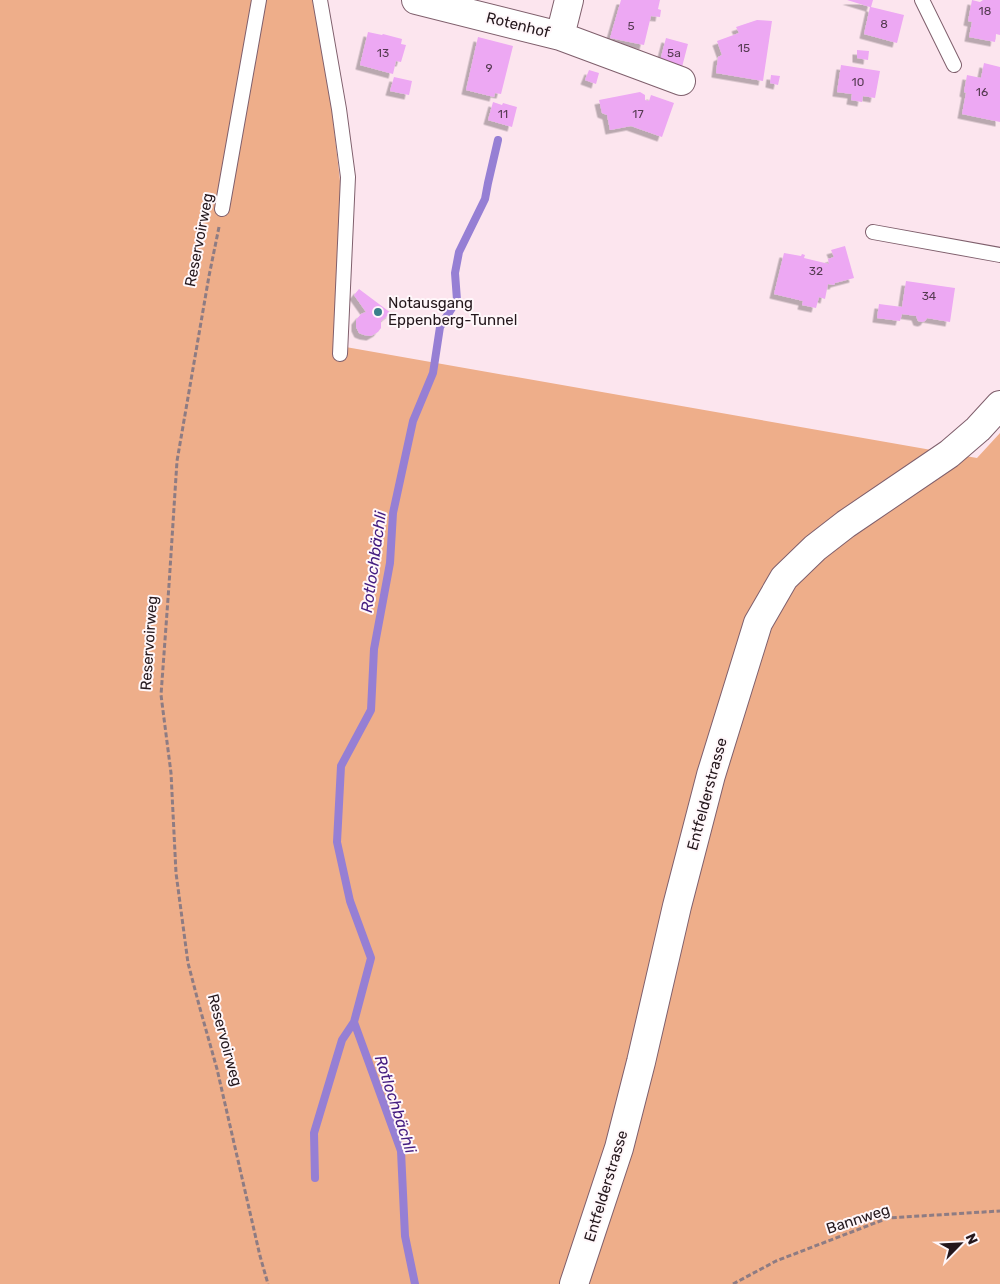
<svg xmlns="http://www.w3.org/2000/svg" width="1000" height="1284" font-family="Rubik,sans-serif">
	<style>
		.green { fill: #eeae8a }
		.lines { fill: none; stroke-linecap: round; stroke-linejoin: round }
		.stream { stroke: #967fd4; stroke-width: 8 }
		.building { fill: #eda8f3; filter: url(#shadow) }
		.service-casing { stroke: #7f5f6c; stroke-width: 16 }
		.minor-casing { stroke: #7f5f6c; stroke-width: 30 }
		.tertiary-casing { stroke: #7f5f6c; stroke-width: 30 }
		.path { stroke: #8e7c83; stroke-width: 3; stroke-dasharray: 5 2.5; stroke-linecap: butt }
		.service { stroke: #fff; stroke-width: 14 }
		.minor { stroke: #fff; stroke-width: 28 }
		.tertiary { stroke: #fff; stroke-width: 28 }
		.poi-dot { fill: #3a808b; stroke: #fff7fa; stroke-width: 2 }
		.labels { text-anchor: middle; stroke-width: 4; stroke-linejoin: round; paint-order: stroke }
		.number-label { font-size: 12px; fill: #563b52 }
		.street-label { font-size: 15px; fill: #24171c; stroke: #fff7fa }
		.poi-label { font-size: 15px; fill: #24171c; stroke: #fff7fa; text-anchor: start }
		.water-label { font-size: 16px; font-style: italic; fill: #441c80; stroke: #fff7fa }
	</style>
	<defs>
		<filter id="shadow"><feDropShadow dx="-4.5" dy="4.5" stdDeviation="0" flood-color="#0004"/></filter>
	</defs>
	<rect width="100%" height="100%" fill="#fce5ee"/>
	<path class="green" d="M0,0h313l17,94 10,87v165l637,112 23,-25v851h-1000z"/>
	<g class="lines">
		<path class="stream" d="M354,1022l47,129 4,85 10,48
			M315,1178l-1,-45 28,-93 12,-18 17,-64 -21,-57 -13,-59 4,-76 30,-56 3,-61 16,-86 3,-50 20,-92 20,-48 7,-46 17,-27 -2,-27 4,-21 26,-53 3,-16 10,-43"/>
	</g>
	<path class="building" d="M621,0h39l-2,9 3,1 -1,7 -9,-1 -7,29 -34,-7z
		M847,0h26l-2,7 33,8 -7,28 -33,-9 6,-27z
		M972,0l8,2 3,-2h17v35l-4,-1 -1,8 -26,-5 3,-15 -4,-1z
		M757,20l15,1 -9,60 -47,-8 2,-16 4,-2 -5,-14 22,-8 -3,-6z
		M368,32l14,3 1,-1 19,5 -1,5 5,1 -5,17 -5,-1 -3,13 -33,-9z
		M478,37l35,9 -12,48 -6,-1 -1,4 -28,-7z
		M666,38l22,6 -6,23 -22,-6z
		M857,50l12,1 -1,9 -11,-2z
		M984,63l16,4v55l-38,-8 4,-21 -2,-1 3,-17 14,3z
		M841,65l39,6 -5,27 -12,-2 -1,6 -11,-2 1,-6 -15,-2z
		M589,70l10,3 -3,11 -11,-4z
		M771,75l9,1 -2,9 -8,-2z
		M394,77l18,4 -3,14 -19,-4z
		M640,92l5,3v5l4,1 2,-6 23,8 -12,34 -31,-11 -21,4 -3,-15 -5,-2 -3,-13z
		M493,102l9,3 1,-2 14,4 -5,20 -24,-7z
		M845,246l9,32 -19,5 -1,2 -6,-1 -3,15 -6,-2 -3,11 -14,-3 1,-4 -29,-7 10,-41 17,3 1,-2 3,1 -1,3 25,6 -1,-5 6,-2 -3,-7z
		M906,281l49,7 -5,34 -23,-4 -2,3 -3,1 -4,-1 -2,-5 -14,-2 -2,7 -23,-3 2,-14 23,3z
		M359,289l32,24 -10,8v7l-3,4 -7,4 -7,-1 -5,-2 -3,-6v-7l5,-6 5,-2 -12,-17z"/>
	<g class="lines">
		<defs>
			<path id="service" d="M320,0l19,109 9,68 -8,177
				M922,0l32,65
				M222,209l37,-209
				M873,232l127,23"/>
			<path id="minor" d="M416,0l144,36 121,45
				M560,36l9,-36"/>
			<path id="tertiary" d="M574,1284l45,-136 22,-86 36,-156 34,-131 47,-152 26,-45 31,-30 31,-24 103,-70 29,-25 22,-24"/>
		</defs>
		<use href="#service" class="service-casing"/>
		<use href="#minor" class="minor-casing"/>
		<use href="#tertiary" class="tertiary-casing"/>
		<path class="path" d="M219,227l-10,49 -32,185 -8,124 -8,110 10,78 5,100 12,90 11,42 18,64 43,187 8,28
			M733,1284l43,-23 112,-43 112,-7"/>
		<use href="#service" class="service"/>
		<use href="#minor" class="minor"/>
		<use href="#tertiary" class="tertiary"/>
	</g>
	<circle class="poi-dot" cx="378" cy="312" r="5"/>
	<g class="labels">
		<g class="number-label">
			<text x="985" y="15">18</text>
			<text x="884" y="28">8</text>
			<text x="631" y="30">5</text>
			<text x="744" y="52">15</text>
			<text x="383" y="57">13</text>
			<text x="674" y="57">5a</text>
			<text x="489" y="72">9</text>
			<text x="858" y="86">10</text>
			<text x="982" y="96">16</text>
			<text x="503" y="118">11</text>
			<text x="638" y="118">17</text>
			<text x="816" y="275">32</text>
			<text x="929" y="300">34</text>
		</g>
		<g class="street-label">
			<text transform="translate(518 25) rotate(14)" y="5">Rotenhof</text>
			<text transform="translate(199 240) rotate(-79)" y="5">Reservoirweg</text>
			<text transform="translate(149 643) rotate(-86)" y="5">Reservoirweg</text>
			<text transform="translate(707 794) rotate(-75)" y="5">Entfelderstrasse</text>
			<text transform="translate(225 1040) rotate(75)" y="5">Reservoirweg</text>
			<text transform="translate(606 1186) rotate(-73)" y="5">Entfelderstrasse</text>
			<text transform="translate(858 1219) rotate(-18)" y="5">Bannweg</text>
		</g>
		<g class="poi-label">
			<text x="388" y="308">Notausgang<tspan x="388" dy="17">Eppenberg-Tunnel</tspan></text>
		</g>
		<g class="water-label">
			<text transform="translate(373 562) rotate(-82)" y="6">Rotlochbächli</text>
			<text transform="translate(396 1104) rotate(72)" y="6">Rotlochbächli</text>
		</g>
	</g>
	<g transform="translate(960 1244) rotate(66)" stroke="#fff7fa" stroke-width="4" paint-order="stroke">
	<path d="M0-4L9 19L0 12L-9 19Z" fill="#24171c"/>
	<text y="-8" font-size="14" font-weight="bold" text-anchor="middle" fill="#24171c">N</text>
	</g>
</svg>
